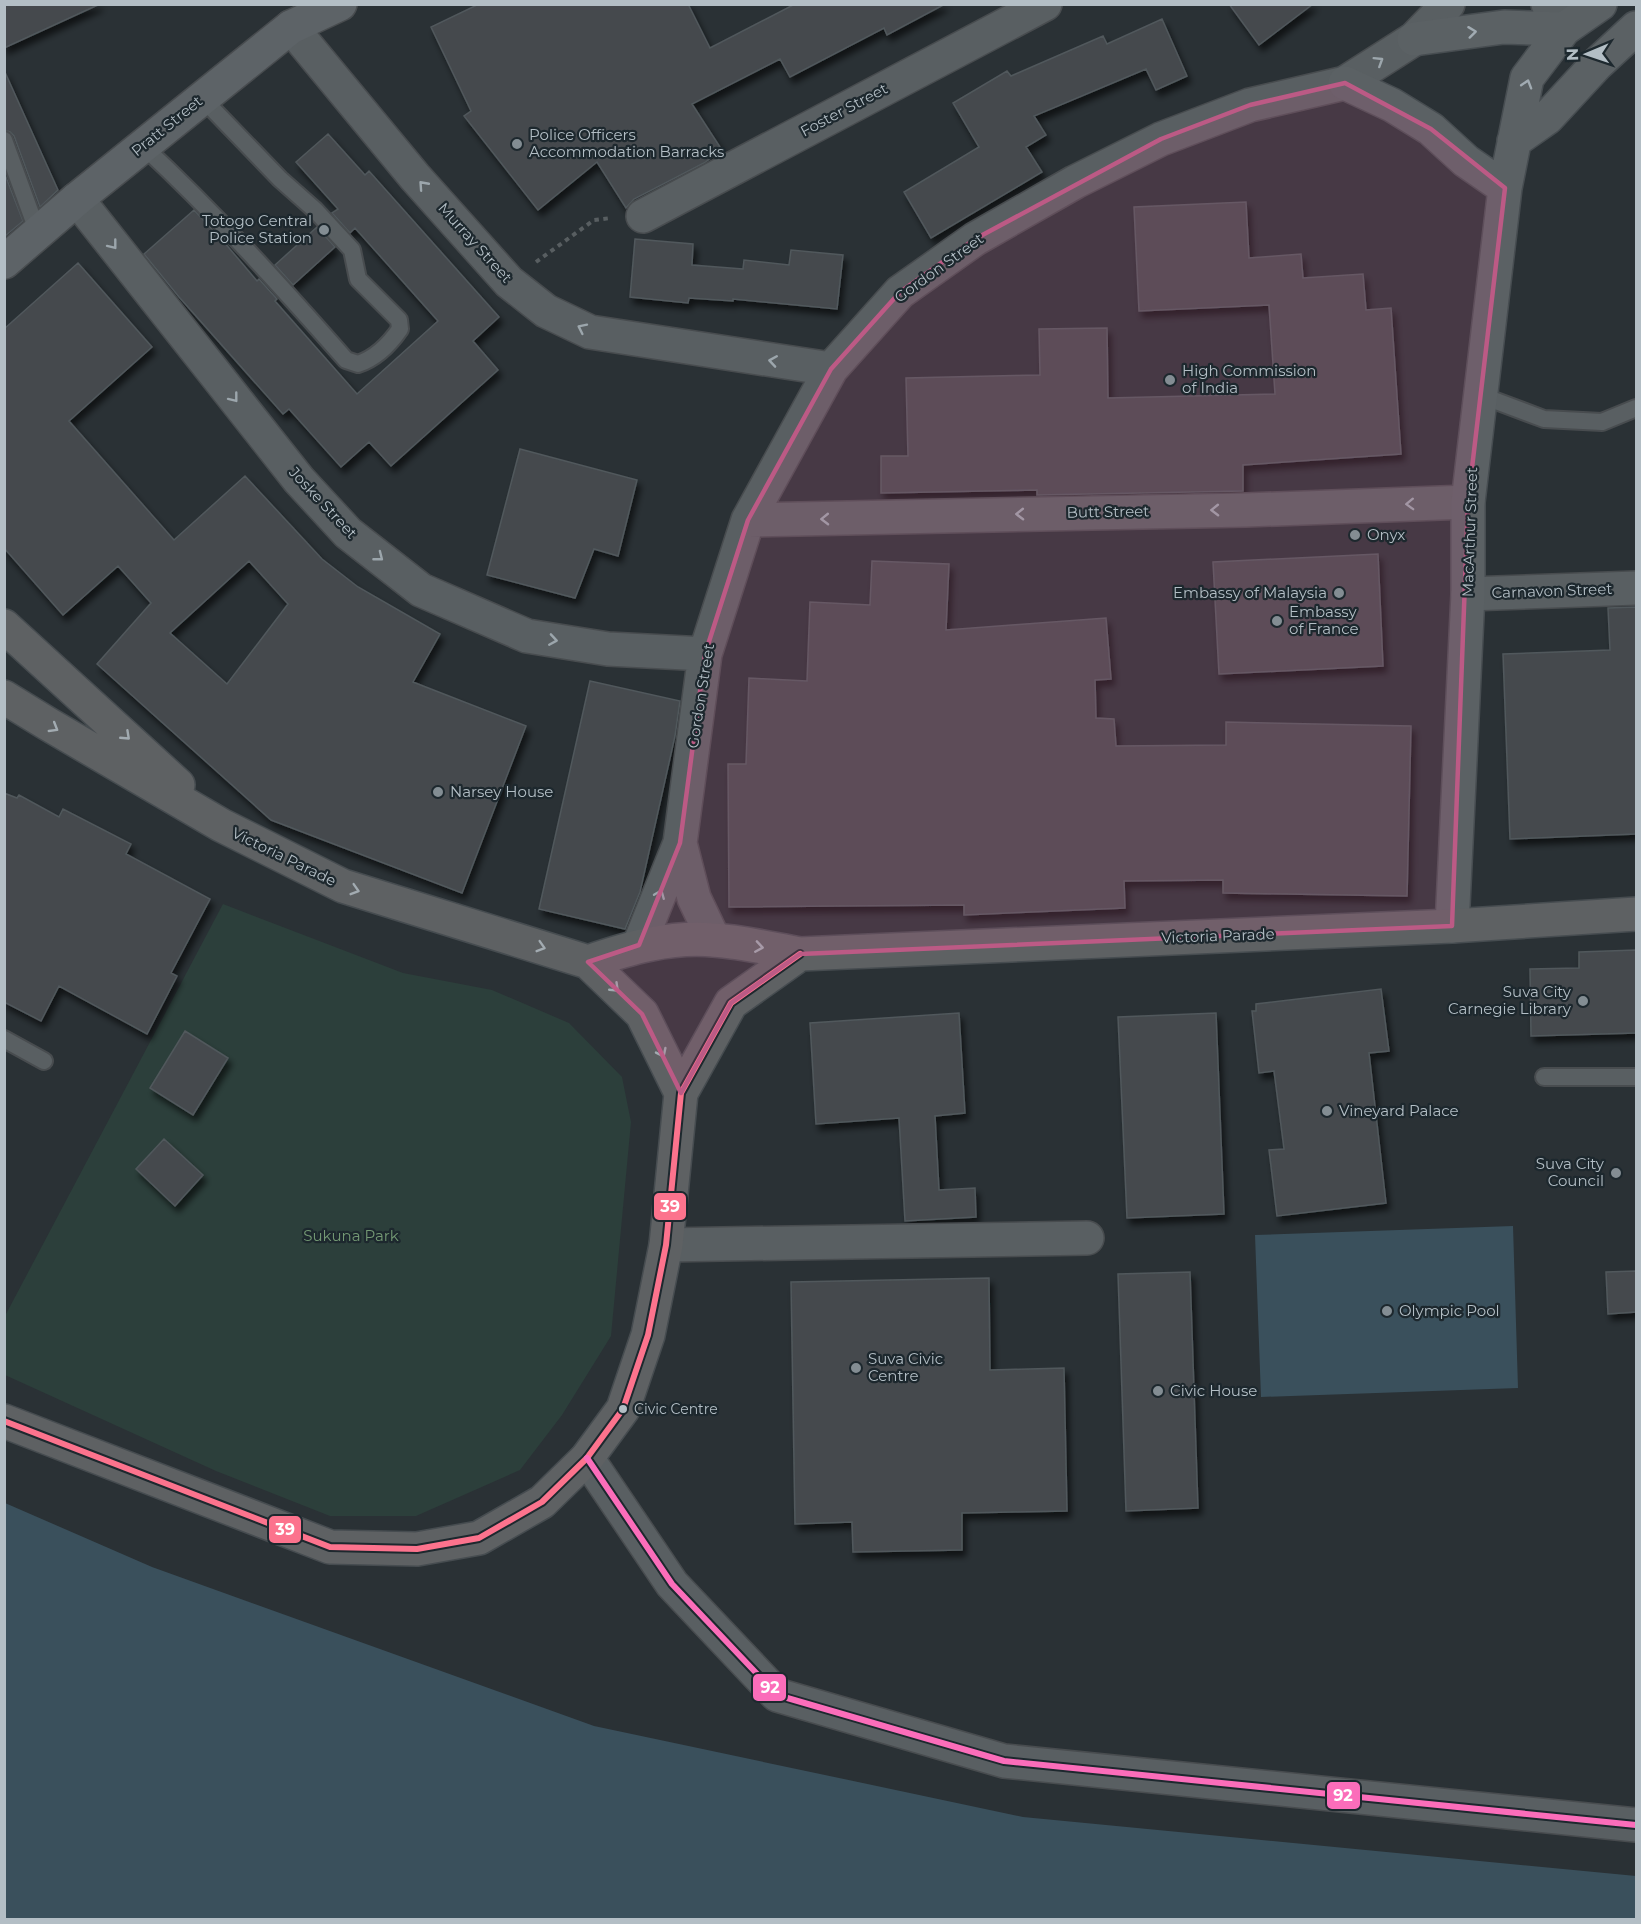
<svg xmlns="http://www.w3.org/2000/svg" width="1641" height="1924" font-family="Montserrat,sans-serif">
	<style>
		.green { fill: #2c3f3b }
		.water { fill: #3a505c }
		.building { fill: #444a4e; stroke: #51585c; stroke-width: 1.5; fill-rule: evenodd; filter: url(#shadow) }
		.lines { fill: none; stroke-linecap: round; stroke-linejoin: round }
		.lane-casing { stroke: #484c4f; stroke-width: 20 }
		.street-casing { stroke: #484c4f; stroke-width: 36 }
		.secondary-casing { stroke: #484c4f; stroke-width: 36 }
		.primary-casing { stroke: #474d51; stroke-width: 36 }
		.highway-casing { stroke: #464c50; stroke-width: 36 }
		.path { stroke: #585e61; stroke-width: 4; stroke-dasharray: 4.5 4.5; stroke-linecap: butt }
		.lane { stroke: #595f62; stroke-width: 16 }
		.street { stroke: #595f62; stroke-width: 33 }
		.secondary { stroke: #5d6367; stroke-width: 33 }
		.primary { stroke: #5b6164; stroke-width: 33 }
		.highway { stroke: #5e6163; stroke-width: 33 }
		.bus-1-casing { stroke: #1d282e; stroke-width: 10 }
		.bus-2-casing { stroke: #1d282e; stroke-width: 10 }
		.bus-1 { stroke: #fc738d; stroke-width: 6 }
		.bus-2 { stroke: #fb6dba; stroke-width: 6 }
		.oneway { stroke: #a1abb2 }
		.oneway2 { stroke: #9ca6ac }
		.oneway3 { stroke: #a2abb1 }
		.marked { fill: #bc5a85; fill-opacity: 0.2; stroke: #bc5a85; stroke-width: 4.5; stroke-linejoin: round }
		.poi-dot { fill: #838d93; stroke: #1d282e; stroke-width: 2 }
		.bus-dot { fill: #b3bec5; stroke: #1d282e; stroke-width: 2 }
		.labels { text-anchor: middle; stroke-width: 4.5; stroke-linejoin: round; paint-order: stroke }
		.bus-label { font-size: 14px; fill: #b3bec5; stroke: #1d282e; text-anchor: start }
		.street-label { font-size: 15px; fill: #b3bec5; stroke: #1d282e }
		.poi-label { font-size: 15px; fill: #b3bec5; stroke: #1d282e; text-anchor: start }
		.park-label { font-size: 15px; fill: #749974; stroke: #1d282e }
		.line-badge { stroke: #1d282e; stroke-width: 2 }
		.badge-label { font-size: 16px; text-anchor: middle; font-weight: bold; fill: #fff }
	</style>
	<defs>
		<filter id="shadow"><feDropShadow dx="3.5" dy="6" stdDeviation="3" flood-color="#0009"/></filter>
	</defs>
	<rect width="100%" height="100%" fill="#2a3135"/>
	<path class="green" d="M223,904l180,69 89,17 77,33 53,54 9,45 -20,214 -49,79 -42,55 -104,46h-86l-114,-45 -211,-96v-59z"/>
	<path class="water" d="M1513,1226l5,162 -257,9 -6,-162z
		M5,1503l147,64 442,159 429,91 613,59v43h-1631z"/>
	<path class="building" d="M4,4h96l-96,44z
		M479,4h209l22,44 85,-44h150l-58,31 -3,-7 -94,49 -10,-18 -88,45 30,46 -18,13 -70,36 -8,9 -29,-46 -59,48 -74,-94 7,-5 -40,-84z
		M1229,4h84l-54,41z
		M1162,19l25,57 -31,14 -10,-21 -112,47 12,19 -20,12 16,25 -111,66 -27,-46 75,-45 -26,-44 54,-32 4,5 92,-40 4,8z
		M4,70l54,120 -18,17 -26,-71 -4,-4 -6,-2z
		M328,134l37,41 4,-4 130,146 -26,24 25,29 -107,96 -22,-24 -28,25 -52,-58 -6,5 -104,-117 -35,-43 50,-44 30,32 33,39 2,-2 18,20 -2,2 82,93 81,-73 -83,-93 -5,5 -18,-20 6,-4 -42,-47z
		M4,172l19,49 -19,16z
		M1246,202l3,56 52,-4 2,24 60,-4 3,36 25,-2 10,146 -158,11v26l-206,4v-5l-156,3v-37h27l-2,-78 134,-3 -1,-46 68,-1 1,70 167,-4 -6,-89 -130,6 -5,-104z
		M317,227l18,20 -42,38 -18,-20z
		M635,239l58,5 -1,21 51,4 1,-9 45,5 2,-15 52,5 -6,54 -104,-10v2l-44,-3 -1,5 -58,-6z
		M78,263l74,84 -83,74 105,119 71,-64 77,83 36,28 82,47 -27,48 113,44 -64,167 -191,-73 -174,-156 54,-61 -33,-37 -55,49 -59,-67v-219zM249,561l39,43 -61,80 -57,-51z
		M520,449l117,31 -19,76 -24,-7 -19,49 -88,-23z
		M1378,554l5,112 -164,8 -6,-112z
		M872,561l77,3 -3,66 160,-12 5,61 -16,1 1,38 18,1 2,27 110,-1v-23l185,4 -4,170 -184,-3v-13l-99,1 1,27 -161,7v-10l-235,2 -1,-143h18l3,-86 58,3 3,-79 60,3z
		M1636,607v227l-126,5 -7,-185 107,-4 -2,-42z
		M590,681l90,20 -5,35 -35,156 -15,37 -86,-20z
		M4,793l13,5 2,-3 40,22 4,-8 68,35 -5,10 84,45 -39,74 6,3 -30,58 -88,-48 -18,35 -37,-19z
		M1636,950v83l-105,3 -1,-67 49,-1v-16z
		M1381,989l8,62 -20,2 17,150 -109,13 -8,-66 15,-1 -10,-78 -15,2 -7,-62h4v-7z
		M959,1013l6,100 -30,3 4,74 36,-2 1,29 -71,4 -6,-103 -83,6 -6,-101z
		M1216,1013l8,201 -97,4 -9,-201z
		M185,1031l43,27 -35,57 -43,-27z
		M164,1139l39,36 -28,31 -39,-37z
		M1636,1271v41l-28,2 -2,-42z
		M1190,1272l8,236 -72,3 -8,-237z
		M989,1278l1,92 74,-2 3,143 -105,2v37l-109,2 -1,-30 -57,2 -4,-242z"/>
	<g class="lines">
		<defs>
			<path id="lane" d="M4,140l34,93
				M143,146c72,67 138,140 203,214l12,4c18,-6 31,-19 42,-35l-1,-9 -41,-41 -6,-29 -37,-40 -35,-31 -78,-81
				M1480,395l64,24 58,3 34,-14
				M4,1039l40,22
				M1544,1077h92"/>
			<path id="street" d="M1548,4l16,25
				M291,27l124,150 94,105 37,29 44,21 241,37
				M77,199l222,281 49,53 73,57 106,46 81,13 97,5
				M643,216l402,-212
				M748,520l498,-10 222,-8
				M1468,594l168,-6
				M680,843l14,55 20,42
				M639,945l41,-102 25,-189 43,-134 83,-151 69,-77 75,-53 100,-57 86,-43 89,-34 95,-22 69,-44 34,-35
				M666,1245l421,-7
				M587,1458l85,126 105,111 227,66 632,64"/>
			<path id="secondary" d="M4,262l73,-63 214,-172 49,-23"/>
			<path id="primary" d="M1414,39l90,-12 60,2
				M1345,83l47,22 39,24 35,32 39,27
				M1514,141l33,-23 49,-53 40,-37
				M1452,926l16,-332v-92l37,-314 22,-110 37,-49 36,-25"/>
			<path id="highway" d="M4,626l174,159
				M4,697l44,27 173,101 122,61 245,76 54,52 39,79
				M588,962c41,-14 82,-26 126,-22 29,2 58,9 86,14l652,-28 184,-12
				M4,1421l326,126 87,2 62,-11 63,-36 45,-44 36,-49 25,-74 18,-90 15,-152 50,-90 69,-49"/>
		</defs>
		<use href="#lane" class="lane-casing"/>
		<use href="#street" class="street-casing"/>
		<use href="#secondary" class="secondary-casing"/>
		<use href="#primary" class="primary-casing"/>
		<use href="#highway" class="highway-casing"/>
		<path class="path" d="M536,262l58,-42 17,-2"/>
		<use href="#lane" class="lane"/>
		<use href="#street" class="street"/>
		<use href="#secondary" class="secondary"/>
		<use href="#primary" class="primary"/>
		<use href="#highway" class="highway"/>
		<defs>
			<path id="bus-1" d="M4,1421l326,126 87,2 62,-11 63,-36 45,-44 36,-49 25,-74 18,-90 15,-152 50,-90 69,-49"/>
			<path id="bus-2" d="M587,1458l85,126 105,111 227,66 632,64"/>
		</defs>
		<use href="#bus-1" class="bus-1-casing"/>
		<use href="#bus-2" class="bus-2-casing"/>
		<use href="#bus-1" class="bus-1"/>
		<use href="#bus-2" class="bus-2"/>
	</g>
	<defs><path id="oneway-chevron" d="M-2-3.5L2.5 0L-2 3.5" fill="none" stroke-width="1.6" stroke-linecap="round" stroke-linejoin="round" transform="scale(1.5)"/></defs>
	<g class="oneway">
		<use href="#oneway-chevron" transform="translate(1472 32) rotate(-7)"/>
		<use href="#oneway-chevron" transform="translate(1527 84) rotate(-73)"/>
	</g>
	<g class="oneway2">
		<use href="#oneway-chevron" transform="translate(1379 61) rotate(-32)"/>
		<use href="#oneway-chevron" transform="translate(423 185) rotate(-132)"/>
		<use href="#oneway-chevron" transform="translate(113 245) rotate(52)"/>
		<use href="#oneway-chevron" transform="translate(582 328) rotate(-154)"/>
		<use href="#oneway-chevron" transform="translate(773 361) rotate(-171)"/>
		<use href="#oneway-chevron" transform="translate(234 398) rotate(52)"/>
		<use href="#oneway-chevron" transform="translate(1410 504) rotate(178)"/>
		<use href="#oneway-chevron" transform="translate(1215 510) rotate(179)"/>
		<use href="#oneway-chevron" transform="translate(1020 514) rotate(179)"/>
		<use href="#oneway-chevron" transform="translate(825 519) rotate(179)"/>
		<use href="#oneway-chevron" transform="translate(379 557) rotate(38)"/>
		<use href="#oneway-chevron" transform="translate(553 640) rotate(9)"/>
		<use href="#oneway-chevron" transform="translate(660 894) rotate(-68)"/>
	</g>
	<g class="oneway3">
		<use href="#oneway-chevron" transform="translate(54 728) rotate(31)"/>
		<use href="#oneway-chevron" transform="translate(126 736) rotate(43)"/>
		<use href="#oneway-chevron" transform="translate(355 890) rotate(17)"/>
		<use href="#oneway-chevron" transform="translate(541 947) rotate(17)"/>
		<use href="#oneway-chevron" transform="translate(759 947) rotate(9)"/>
		<use href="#oneway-chevron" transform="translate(615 988) rotate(44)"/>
		<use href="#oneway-chevron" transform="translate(662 1053) rotate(64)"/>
	</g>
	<path class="marked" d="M1345,83l86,46 74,59 -37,314 -16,424 -652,28 -69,49 -50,90 -39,-79 -54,-52 51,-17 41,-102 25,-189 43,-134 83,-151 69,-77 75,-53 186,-100 89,-34z"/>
	<g class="poi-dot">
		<circle cx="517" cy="144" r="6"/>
		<circle cx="324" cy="230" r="6"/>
		<circle cx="1170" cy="380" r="6"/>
		<circle cx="1355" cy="535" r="6"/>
		<circle cx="1339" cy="593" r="6"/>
		<circle cx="1277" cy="621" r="6"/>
		<circle cx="438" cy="792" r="6"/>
		<circle cx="1583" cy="1001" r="6"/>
		<circle cx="1327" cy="1111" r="6"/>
		<circle cx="1616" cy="1173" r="6"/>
		<circle cx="1387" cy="1311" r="6"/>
		<circle cx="856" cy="1368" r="6"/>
		<circle cx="1158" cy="1391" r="6"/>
	</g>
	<circle class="bus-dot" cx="623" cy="1409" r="5"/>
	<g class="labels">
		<g class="bus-label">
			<text x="634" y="1414">Civic Centre</text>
		</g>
		<g class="street-label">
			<text transform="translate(844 110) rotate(-28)" y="5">Foster Street</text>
			<text transform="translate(167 126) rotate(-39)" y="5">Pratt Street</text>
			<text transform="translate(475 243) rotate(48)" y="5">Murray Street</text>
			<text transform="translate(939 268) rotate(-36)" y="5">Gordon Street</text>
			<text transform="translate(323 503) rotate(47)" y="5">Joske Street</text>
			<text transform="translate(1108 512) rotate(-1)" y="5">Butt Street</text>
			<text transform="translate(1470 532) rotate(-88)" y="5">MacArthur Street</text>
			<text transform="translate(1552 591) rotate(-2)" y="5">Carnavon Street</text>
			<text transform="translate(701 696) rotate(-81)" y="5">Gordon Street</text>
			<text transform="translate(284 857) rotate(26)" y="5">Victoria Parade</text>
			<text transform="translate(1218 936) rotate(-2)" y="5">Victoria Parade</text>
		</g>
		<g class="poi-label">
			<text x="529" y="140">Police Officers<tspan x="529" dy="17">Accommodation Barracks</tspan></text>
			<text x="312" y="226" text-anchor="end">Totogo Central<tspan x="312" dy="17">Police Station</tspan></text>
			<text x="1182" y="376">High Commission<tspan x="1182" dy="17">of India</tspan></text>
			<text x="1367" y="540">Onyx</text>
			<text x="1327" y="598" text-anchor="end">Embassy of Malaysia</text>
			<text x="1289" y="617">Embassy<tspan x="1289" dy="17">of France</tspan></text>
			<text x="450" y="797">Narsey House</text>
			<text x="1571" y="997" text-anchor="end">Suva City<tspan x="1571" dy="17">Carnegie Library</tspan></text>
			<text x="1339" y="1116">Vineyard Palace</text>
			<text x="1604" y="1169" text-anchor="end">Suva City<tspan x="1604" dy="17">Council</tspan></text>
			<text x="1399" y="1316">Olympic Pool</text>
			<text x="868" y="1364">Suva Civic<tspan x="868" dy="17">Centre</tspan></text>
			<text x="1170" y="1396">Civic House</text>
		</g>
		<g class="park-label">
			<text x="351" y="1241">Sukuna Park</text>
		</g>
	</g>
	<g class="line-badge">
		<rect x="653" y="1192" width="34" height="29" rx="6" fill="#fc738d"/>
		<rect x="268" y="1515" width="34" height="29" rx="6" fill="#fc738d"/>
		<rect x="752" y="1673" width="35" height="29" rx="6" fill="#fb6dba"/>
		<rect x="1326" y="1781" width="35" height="29" rx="6" fill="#fb6dba"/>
	</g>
	<g class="badge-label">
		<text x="670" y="1212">39</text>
		<text x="285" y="1535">39</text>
		<text x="770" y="1693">92</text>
		<text x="1343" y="1801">92</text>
	</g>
	<rect width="1641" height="1924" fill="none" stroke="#b3bec5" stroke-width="12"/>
	<g transform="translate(1587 54) rotate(268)" stroke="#1d282e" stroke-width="4.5" paint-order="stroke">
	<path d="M0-4.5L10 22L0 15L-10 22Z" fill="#b3bec5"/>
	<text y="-9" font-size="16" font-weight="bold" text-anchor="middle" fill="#b3bec5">N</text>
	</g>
</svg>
